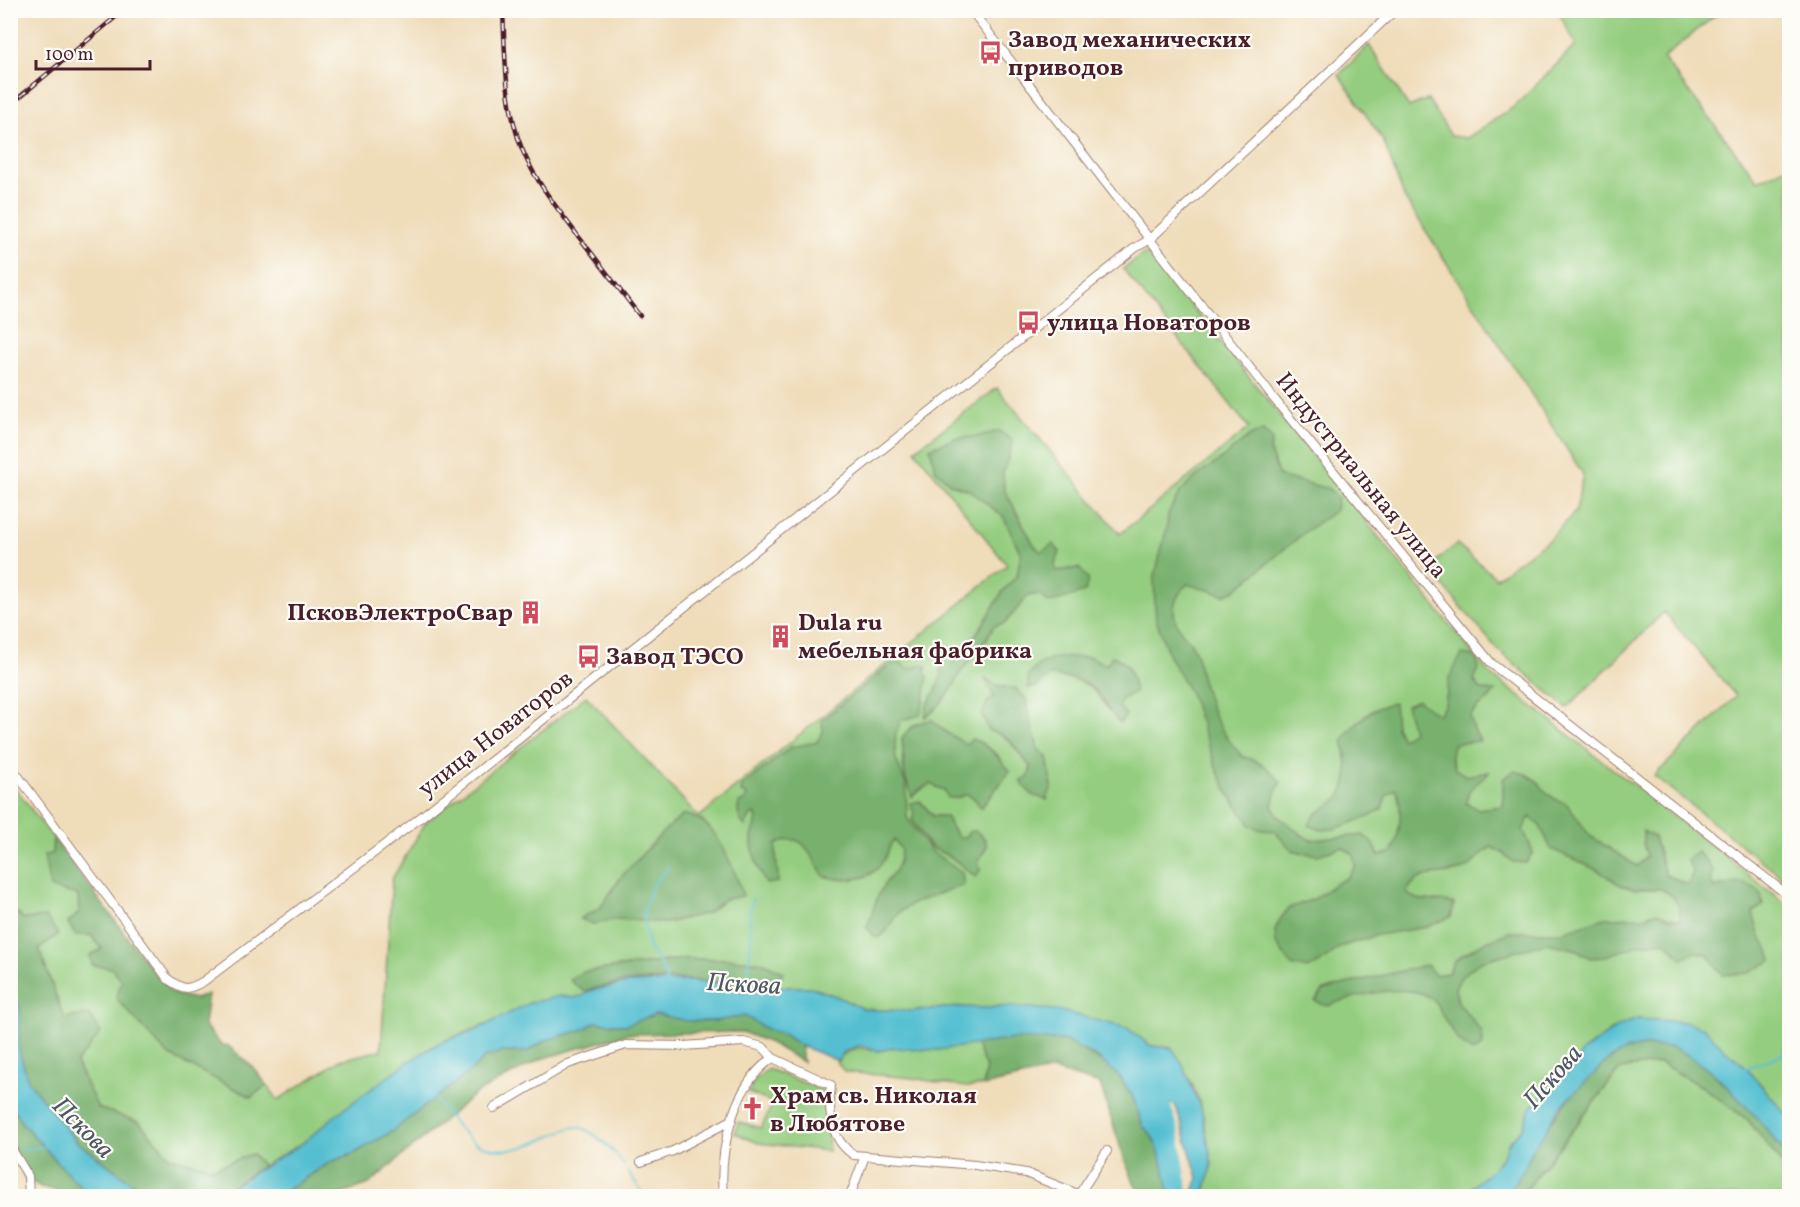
<svg xmlns="http://www.w3.org/2000/svg" width="1800" height="1207" font-family="Vollkorn,serif">
	<style>
		.green { fill: #95cd80; stroke: #707656; stroke-width: 1.5; fill-rule: evenodd }
		.forest { fill: #78b06e; stroke: #61684c; stroke-width: 1.5 }
		.water { fill: #55bfd1; stroke: #506f7e; stroke-width: 1.5 }
		.lines { fill: none; stroke-linecap: round; stroke-linejoin: round }
		.stream { stroke: #55bfd1; stroke-width: 2 }
		.river { stroke: #55bfd1; stroke-width: 14 }
		.minor-casing { stroke: #9c7e72; stroke-width: 10 }
		.minor { stroke: #fff; stroke-width: 8 }
		.rail-casing { stroke: #4a1f2b; stroke-width: 4.5 }
		.rail { stroke: #fdfcf7; stroke-width: 2; stroke-dasharray: 7; stroke-linecap: butt }
		.labels { text-anchor: middle; stroke-width: 4.5; stroke-linejoin: round; paint-order: stroke }
		.poi-label { font-size: 24px; font-weight: bold; fill: #4a1f2b; stroke: #fdfcf7; text-anchor: start }
		.street-label { font-size: 24px; fill: #4a1f2b; stroke: #fdfcf7 }
		.water-label { font-size: 26px; font-style: italic; fill: #4e5765; stroke: #fdfcf7 }
	</style>
	<rect width="100%" height="100%" fill="#fdfcf7"/>
	<filter id="ink" filterUnits="userSpaceOnUse"><feTurbulence type="fractalNoise" baseFrequency=".0167" numOctaves="2"/><feDisplacementMap in="SourceGraphic" scale="12" xChannelSelector="R" yChannelSelector="G"/><feConvolveMatrix kernelMatrix="1 2 1 2 8 2 1 2 1" color-interpolation-filters="sRGB"/></filter>
	<filter id="wash" filterUnits="userSpaceOnUse"><feTurbulence type="fractalNoise" baseFrequency=".008" numOctaves="4" result="noise"/><feDisplacementMap in="SourceGraphic" scale="24" xChannelSelector="R" yChannelSelector="G"/><feGaussianBlur stdDeviation="1.35" result="paint"/><feColorMatrix in="noise" values="0 0 0 0 0 0 0 0 0 0 0 0 0 0 0 0 0 1.4 0 .05"/><feComposite in="paint" operator="in"/></filter>
	<g filter="url(#wash)">
		<rect width="100%" height="100%" fill="#efdcb9"/>
		<path class="green" d="M1716,10l2,3 -55,45 95,123 31,-15v717l-135,-107 82,-80 -72,-84 -97,96 -69,-58 -70,-82 29,-24 39,34 53,-39 27,-28 7,-37 -179,-277 -21,-57 -44,-65 30,-30 40,62 19,-8 23,37 16,2 47,-31 62,-62 -18,-34z
			M1144,254l6,1 338,417 301,234 1,131 -6,12 5,8v61l-44,-52 -59,-44 -48,-3 -19,7 -37,26 -8,15 -26,22 -18,20 -7,19 -14,14 -5,13 -12,15 -19,16 -6,10h-259l-3,-3c9,-30 1,-79 -12,-107 -7,-13 -14,-25 -21,-38l-21,-2 -24,-18 -128,-22 -9,2 -30,-1 -51,4 -33,-1 -13,-1 -27,-13 -25,-9h-34l-33,6 -17,-9 -39,-3 -59,2 -40,8 -7,5 -9,2 -14,-2 -120,47 -31,19 -71,52 -34,29 -40,23 -11,-12 -38,14 -44,-11 -31,-35 -41,-14 -22,-45 -12,-45 -26,-70 20,-13 -34,-16 -13,-12 -1,-126 43,57 -1,16 -8,2 34,38 1,19 12,22 11,15 9,18 140,129 16,-12 11,15 62,-40 41,-10 11,-171 34,-57 160,-126 113,121 308,-252 -92,-115 82,-62 123,146 129,-106 -126,-159zM999,431l5,58 30,56 7,8 19,-1 -5,12 1,7 23,-3 -40,26 -11,2 -34,30 -8,15 -27,33 -7,15 -9,9 -9,13 -9,6c2,-15 18,-32 17,-45 -1,-6 -5,-13 -6,-19l4,-7 16,4 -3,14 29,-38 21,-35 14,-15 4,-22 -18,-38 -34,-26 -18,-6 -15,-14 -6,-22 26,-10 24,-2zM1107,665l16,33 -14,14c-15,-28 -27,-34 -59,-36zM986,678c9,8 17,10 29,10l11,11c2,14 7,37 12,51 5,13 11,22 14,36l-31,-5 8,-5 2,-9c-11,-11 -18,-26 -31,-34l-6,-36zM932,720l24,20 10,5 14,-3 17,12 5,7 -2,20 -10,17h-16l-8,-4 -10,4 -12,-8 -14,-6 -18,12 -7,-20 -3,-19zM920,801l13,15h13l5,11 7,11 7,-1 22,9 -9,16 2,8 -4,7 -25,-20 -21,-10 -18,-27zM641,857l102,39 -18,3 -18,14 -42,10 -46,-4 -26,5 -12,-6 19,-9 22,-33zM684,959h46l32,3 -18,29 -16,-9 -59,-3 -46,3 -40,9 28,-23z
			M976,1044l10,24 -3,18 -17,1 -54,-9 -67,-6 -9,-10 8,-8 13,-6 22,3 13,-3 46,2z
			M1660,1063l41,23 47,34 41,53v23h-268l99,-127z
			M768,1069l54,21 4,16 3,45 -71,-8 -23,-10 3,-11 23,6 12,-25 -24,-10 4,-12z"/>
		<path class="forest" d="M999,431l14,10 -10,32 1,16 30,56 7,7 12,-8 7,8 -5,12 1,7 23,-3 9,11 -3,13 -36,11 -10,-9 -11,2 -23,27 -11,3c-9,17 -23,31 -34,47 -4,5 -5,12 -9,17 -7,10 -16,21 -26,27l2,-12 10,-16 5,-16 -6,-20 4,-7 16,4 -2,12 28,-36 21,-35 14,-15 4,-22 -18,-38 -34,-26 -18,-6 -15,-14 -6,-22 26,-10 24,-2z
			M1263,431l9,9 -2,12 9,24 50,13 9,9 -2,12 -31,22 -70,58 -11,5 -37,-11c-6,7 -12,14 -13,24 0,26 15,25 22,45 3,8 3,18 6,27 9,32 18,53 41,77 18,3 26,12 38,25l-6,11 -3,13 7,11 10,7 10,9 11,7 53,-5 10,8 6,12 12,-2c10,-19 12,-44 5,-64l-10,7 -4,13 -11,7 -37,13 -13,1 -12,-5c6,-14 13,-14 24,-22 20,-14 14,-43 10,-63 11,-18 31,-34 51,-37l2,24 6,12 11,-8 -7,-26 12,-5 20,15 7,-10 4,-27 13,-24 13,2 4,12 -5,12 7,10 14,1c-9,14 -17,12 -25,26l4,13 6,11 -27,3 -2,13 4,12 11,7 23,-4 -20,19 -3,12 12,6 25,-3v-27l11,-8 12,3 11,7 8,10 10,8 12,5 23,32 47,30 10,-10 -4,-12v-13l11,6 11,37 23,11 5,-13 -6,-12 10,-8 10,9 6,12 -3,3 3,12c21,-4 29,-10 47,4l3,13 -10,8 7,25 8,10 4,12 -23,13 -26,2 -16,-21 -13,-2 -11,7 -18,-18 -26,4 -36,12 -13,1 -13,-8 -30,-7 -66,18 -20,16 -6,12 3,13 24,30 1,13 -11,7c-15,-10 -22,-24 -31,-39 -2,-4 -4,-9 -7,-12 -22,-22 -82,-4 -107,5l-12,-5 9,-11 13,-4 90,-21 8,10 13,-2 6,-12 8,-6 23,-13 24,-10h54l42,-14 39,-1 13,-5 12,6 12,2 -2,-13 -7,-12 -11,-6h-27l-12,-3 -23,-15 -48,-22 -11,-23 -10,-9 -7,12 10,23 -7,11 -13,-1 -10,-9 -12,-6c-10,6 -15,16 -25,21 -23,12 -46,-2 -60,25 16,12 29,4 48,11l-3,13 -24,10 -50,8 -37,12 -20,16 -12,6 -17,-4 -15,-22 -1,-13 6,-12 8,-10 25,-9 21,-15 12,-6 8,-11 -2,-13 -11,-7 -24,8 -14,-2 -12,-3 -18,-19 -13,-1 -10,-4 -22,-32 -12,-24 -26,-75 -22,-39 -13,-37 -1,-13 -1,-27 13,-52 1,-13 12,-22 18,-17 22,-15 31,-25z
			M1112,656c19,6 19,19 23,36l-12,6 -5,7 8,10 -6,8c-9,-8 -13,-17 -19,-26 -12,-17 -32,-20 -51,-21l-14,11 -8,1v-12l9,-10 12,-7 17,-2h25l15,8z
			M897,663l6,1 5,5 13,-4 6,1 -2,6 3,5c-2,7 -5,36 -9,38 -4,3 -13,3 -18,6l-5,12 -1,13 1,13 10,26 1,33 23,32 32,23 2,12c-20,8 -44,13 -63,26 -11,7 -11,24 -25,27l-10,-11c7,-10 7,-21 12,-31 9,-22 21,-20 23,-47l-7,-9c-6,7 -7,17 -13,24 -12,18 -38,18 -57,12 -14,-20 -19,-48 -48,-31 -1,12 2,24 2,37l-12,2c-7,-13 -15,-32 -14,-47 2,-11 6,-10 4,-23l-5,1 -6,11c-7,-6 -8,-14 -6,-23l6,-3 2,-5 -6,-2 1,-7 49,-39 26,-5 6,-10 -1,-12 68,-55z
			M984,677c10,8 18,11 31,11l11,11 2,13 10,37 9,8 5,29 -5,14 -15,-5 -12,-14 9,-5 2,-9c-15,-16 -19,-32 -42,-36l-7,-16 6,-14 6,-4z
			M932,720l12,11 22,13 6,-5c16,5 27,19 38,32l-29,37 -7,-10 -7,-4 -11,4h-8l-4,-8 -14,-6 -11,6 -7,7 -7,-21 -3,-38c9,-12 15,-16 30,-18z
			M920,801l13,15h13l5,11 7,10h7l5,-6h6l9,8 2,7 -9,16 2,8 -4,7 -25,-20 -21,-10 -18,-27 2,-7 -4,-10z
			M684,814c6,2 13,4 18,7 17,11 36,56 41,75l-18,3 -18,14 -42,10 -46,-4 -26,5 -13,-5 20,-11 22,-32 41,-44z
			M53,838l105,140 16,16 21,5 13,-5 -4,31 18,21 5,-1 26,22 14,18 -16,12 -83,-42 -52,-57 6,-17 -11,-13 -19,-3 -2,-10 12,-6 -11,-14h-16l-7,-12 11,-10 -1,-18 -28,-7 -6,-33 8,-1z
			M10,907l14,12 22,-2 12,17 -19,15 25,69 25,-4 12,19 -25,30 22,45 41,14 31,35 44,11 38,-14 11,12 -47,30h-60l-24,-13 -56,-42 -48,-60 -9,-30 1,-45 -9,-13z
			M684,959h46l32,3 22,10 -12,13 -28,6 -16,-9 -59,-3 -46,3 -40,9 -13,-11 13,-8z
			M656,1014l31,7h28l30,-5 23,14 17,5 16,11 2,16 -33,-19 -28,-11 -114,2 -87,25 -66,35 -106,90 -32,12h-56l8,-7 41,-27 25,-9 36,-21 81,-62 12,-13 17,-5h26l19,-12 36,-10 14,-8 30,3z
			M1014,1039l50,1 45,26 10,10 14,21 10,30c15,8 24,52 27,69h-30l-15,-35 -25,-77 -47,-14 -70,16 3,-18 -10,-24z
			M1658,1045c4,1 10,1 14,2 28,8 101,82 116,108 3,5 1,13 1,18l-41,-53 -47,-34 -41,-23 -40,6 -99,127h-16c6,-8 13,-17 18,-26 4,-7 6,-15 10,-21 21,-33 57,-83 93,-99 10,-4 21,-4 32,-5z
			M10,1104l12,19 51,56 19,17h-25v-3l-26,-6 -15,-8 -15,-36z"/>
		<path class="water" d="M688,981l39,3 17,9 33,-6h34l25,9 27,13 13,1 33,1 51,-4 30,1 9,-2 58,4 70,18 24,18 21,2 11,17 19,47 10,52 -7,28 3,4h-17l7,-18 -22,-72 -8,-3 -4,21 14,21 -2,12 4,9 -2,10 2,17 3,3h-13c-3,-16 -12,-62 -27,-69l-10,-30 -14,-21 -21,-18 -34,-18 -50,-1 -76,11 -46,-2 -13,3 -12,-4 -10,-1 -13,6 -5,9 -38,-15 -16,-11 -17,-5 -23,-14 -30,5h-28l-31,-7 -30,11 -30,-3 -14,8 -36,10 -19,12h-26l-16,5 -13,13 -81,62 -36,21 -25,9 -41,26 -8,8h-65l87,-53 34,-29 71,-52 31,-19 37,-13 53,-27 31,-7 13,2 9,-2 7,-5 40,-8z
			M11,993l9,13 -1,45 9,30 48,60 56,42 24,13h-64l-19,-17 -51,-56 -11,-19z
			M1638,1019l48,3 18,6 21,22 20,16 44,52v39l-30,-37 -40,-42 -30,-22 -17,-9 -28,-1 -16,3 -19,10 -50,49 -15,26 -12,16 -7,18 -20,28h-38l6,-10 19,-16 12,-15 5,-13 14,-14 7,-19 18,-20 26,-22 8,-15 37,-26z"/>
		<g class="lines">
			<path class="stream" d="M666,984l-1,-12 -16,-24 -6,-34 8,-26 17,-21
				M747,994l4,-57 -2,-23 4,-16
				M1789,1027h1
				M1785,1043l2,-8
				M1746,1068l36,-13 1,-3
				M434,1097c12,15 31,44 48,49 27,9 48,0 71,-11 7,-3 14,-7 22,-8 15,-1 41,26 49,38
				M18,1151l29,-5
				M628,1172l17,24
				M76,1196l1,-4 5,-5"/>
			<path class="river" d="M1160,1096l12,35 10,65"/>
		</g>
	</g>
	<g filter="url(#ink)">
		<g class="lines">
			<defs>
				<path id="minor" d="M971,10l304,390 217,264 298,233
					M10,765l158,214c15,11 19,12 36,2l212,-160 719,-573 14,-8 246,-230
					M494,1108l74,-44 58,-19 57,1 60,-4 20,5 10,11
					M10,1146l18,30 1,20
					M641,1162l32,-11 59,-31
					M723,1196c-4,-45 10,-112 50,-138l58,27c-3,25 -1,55 23,70l121,10 51,8 54,22
					M850,1196l15,-40
					M1078,1196l29,-45"/>
			</defs>
			<use href="#minor" class="minor-casing"/>
			<use href="#minor" class="minor"/>
			<defs>
				<path id="rail" d="M503,10c2,43 2,87 15,128 12,37 37,67 60,98 21,26 41,53 62,80
					M10,105l114,-95"/>
			</defs>
			<use href="#rail" class="rail-casing"/>
			<use href="#rail" class="rail"/>
		</g>
	</g>
	<defs>
		<symbol id="bus-bare" viewBox="-9 -9 18 18"><path d="M-5-6H5V4H4V6H2V4H-2V6H-4V4H-5ZM-3.5-4V0h7V-4ZM-3.5 1.2v1.5H-2V1.2ZM2 1.2v1.5H3.5V1.2Z" fill="#d1495b" stroke="#fdfcf7" stroke-width="2.5" paint-order="stroke"/></symbol>
		<symbol id="building-bare" viewBox="-9 -9 18 18"><path d="M-4-6H4V6H1V3H-1V6H-4ZM-2.5-4.3h1.7v1.8h-1.7ZM.8-4.3h1.7v1.8H.8ZM-2.5-1h1.7V.8h-1.7ZM.8-1h1.7V.8H.8Z" fill="#d1495b" stroke="#fdfcf7" stroke-width="2.5" paint-order="stroke"/></symbol>
		<symbol id="church-bare" viewBox="-9 -9 18 18"><path d="M-1.2-6h2.4v3.5h3.3v2.4h-3.3V6h-2.4V-.1h-3.3v-2.4h3.3Z" fill="#d1495b" stroke="#fdfcf7" stroke-width="2.5" paint-order="stroke"/></symbol>
	</defs>
	<g fill-rule="evenodd">
		<use href="#bus-bare" x="974" y="36" width="33" height="33"/>
		<use href="#bus-bare" x="1012" y="306" width="33" height="33"/>
		<use href="#building-bare" x="514" y="596" width="33" height="33"/>
		<use href="#building-bare" x="764" y="620" width="33" height="33"/>
		<use href="#bus-bare" x="572" y="640" width="33" height="33"/>
		<use href="#church-bare" x="736" y="1092" width="33" height="33"/>
	</g>
	<g class="labels">
		<g class="poi-label">
			<text x="1008" y="47">Завод механических<tspan x="1008" dy="28">приводов</tspan></text>
			<text x="1047" y="330">улица Новаторов</text>
			<text x="513" y="620" text-anchor="end">ПсковЭлектроСвар</text>
			<text x="798" y="630">Dula ru<tspan x="798" dy="28">мебельная фабрика</tspan></text>
			<text x="606" y="664">Завод ТЭСО</text>
			<text x="770" y="1103">Храм св. Николая<tspan x="770" dy="28">в Любятове</tspan></text>
		</g>
		<g class="street-label">
			<text transform="translate(1362 475) rotate(51)" y="8">Индустриальная улица</text>
			<text transform="translate(495 733) rotate(-38)" y="8">улица Новаторов</text>
		</g>
		<g class="water-label">
			<text transform="translate(744 983) rotate(3)" y="9">Пскова</text>
			<text transform="translate(1552 1076) rotate(-49)" y="9">Пскова</text>
			<text transform="translate(84 1127) rotate(45)" y="9">Пскова</text>
		</g>
	</g>
	<rect width="1800" height="1207" fill="none" stroke="#fdfcf7" stroke-width="36"/>
	<path d="M36 60v9h114v-9" fill="none" stroke="#4a1f2b" stroke-width="3"/>
	<text x="45" y="60" font-size="18" fill="#4a1f2b" stroke="#fdfcf7" stroke-width="4.5" paint-order="stroke">100 m</text>
</svg>
